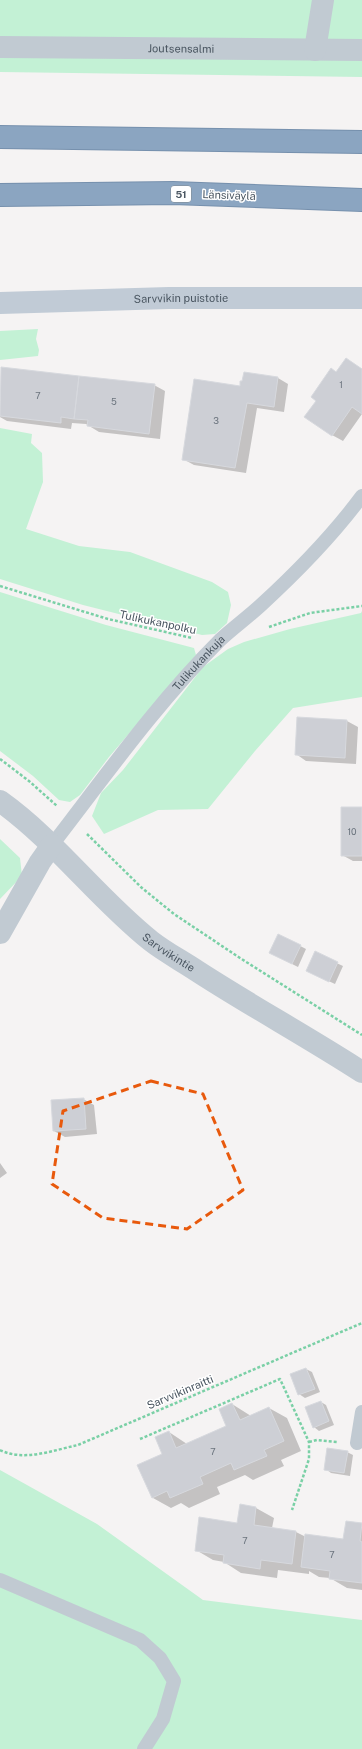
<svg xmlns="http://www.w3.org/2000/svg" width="362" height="1749" font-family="'Public Sans',sans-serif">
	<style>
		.green { fill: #c3f1d5 }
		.shadow { fill: #0003 }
		.building { fill: #cdcfd5; stroke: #d7d9de }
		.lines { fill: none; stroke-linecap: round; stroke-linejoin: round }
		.motorway-casing { stroke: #7690ad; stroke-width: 24 }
		.path { stroke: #7ad0a6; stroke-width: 2.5; stroke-dasharray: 3 2; stroke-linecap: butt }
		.service { stroke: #c1cad2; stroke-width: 14 }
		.minor { stroke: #c1cad2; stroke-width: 22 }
		.secondary { stroke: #c1cbd6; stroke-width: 22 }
		.motorway { stroke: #8ba5c1; stroke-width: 22 }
		.marked { fill: none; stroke: #e8590c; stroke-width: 3; stroke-dasharray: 8 5; stroke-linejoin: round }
		.labels { text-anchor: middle; stroke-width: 3; stroke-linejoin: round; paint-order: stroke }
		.number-label { font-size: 9px; fill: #6b747e }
		.shield { fill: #fff; stroke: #808990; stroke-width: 1 }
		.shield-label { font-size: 10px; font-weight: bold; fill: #4a5661 }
		.street-label { font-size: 11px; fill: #4a5661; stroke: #fff }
	</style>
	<rect width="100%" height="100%" fill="#f5f3f3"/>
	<path class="green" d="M0,0h362v77l-362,-5z
		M38,329l-2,10 3,11 -1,6 -38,4v-29z
		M0,428l32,6 -1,9 11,10 1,29 -17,47 53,17 51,6 82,30 16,10 3,13 -4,18 -12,11 -13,1 -119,-30 -83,-26z
		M0,592l106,33 88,23 2,7 -87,102 -29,38 -10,7 -11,-2 -26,-24 -33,-25z
		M362,611v86l-69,11 -38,43 -47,58 -50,1 -54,24 -12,-18 9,-23 22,-23 80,-103 25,-18 16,-7 46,-13 71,-16z
		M0,839l20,19 2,18 -22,23z
		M0,1470l97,54 106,76 159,20v129h-362z"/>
	<path class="shadow" d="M346,359l16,10v45l-19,27 -11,-6 5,-62z
		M2,368l152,17 11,6 -5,48 -61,-7 -13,-8 -14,-1 -1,6 -64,-8 -7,-4z
		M278,378l10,6 -4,28 -27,-4 -11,65 -52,-8 -11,-6 57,-72z
		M347,721l11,6 -2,37 -50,-3 -10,-7z
		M362,808v53h-9l-11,-6z
		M279,935l27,14 -8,18 -22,-11z
		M315,953l28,13 -8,18 -22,-10z
		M83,1099l11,6 3,29 -32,3 -11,-6z
		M0,1163l7,10 -7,5z
		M306,1369l6,3 8,20 -15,6 -6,-4z
		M321,1402l5,3 8,20 -15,6 -5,-4z
		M232,1404l19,12 18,-8 18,10 14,33 -20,9 3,6 -31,14 -8,-5 -28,12 3,7 -31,14 -8,-5 -10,5 -18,-10 -14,-33 24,-11 6,-22 18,12 40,-18z
		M347,1452l6,3 -3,21 -19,-3 -5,-4z
		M241,1505l15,3 18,10 -2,10 24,4 10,5 38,3 3,-18 15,2v66l-15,-2 -17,-10 -11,-1 -10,-6v3l-31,-4 -1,8 -36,-5 -17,-11 -11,-2 -17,-10 42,-26z"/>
	<path class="building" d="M346,358l16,11v45l-10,-7 -20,29 -28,-19 12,-16 -5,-4 20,-29 5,4z
		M1,367l78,9 -5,43 -13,-2v6l-61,-7z
		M244,372l34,5 -4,30 -27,-4 -12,65 -53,-8 12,-81 46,7v-5h2z
		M79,376l76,8 -6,50 -62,-8 1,-6 -14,-1z
		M297,717l50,3 -2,38 -50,-3z
		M341,807h21v49h-21z
		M278,934l23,11 -9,19 -23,-11z
		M315,951l23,11 -9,20 -23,-11z
		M84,1098l2,31 -33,2 -2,-31z
		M306,1368l9,21 -17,6 -8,-21z
		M321,1401l8,20 -16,7 -8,-21z
		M232,1403l8,17 29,-13 15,34 -20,9 3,6 -33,14 -3,-7 -31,14 3,7 -33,14 -3,-7 -15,7 -15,-33 25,-11 -7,-17 14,-6 7,17 50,-22 -7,-17z
		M327,1448l21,3 -4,22 -20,-3z
		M240,1504l16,3 -2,18 42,6 -4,33 -31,-4 -1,9 -37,-6 1,-8 -29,-4 4,-34 38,6z
		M346,1521l16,2 -2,18 2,1v41l-33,-4 1,-8 -29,-4 4,-33 38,5z"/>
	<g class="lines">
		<defs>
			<path id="motorway" d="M0,137l362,5
				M0,195l173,-2 189,7"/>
		</defs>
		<use href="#motorway" class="motorway-casing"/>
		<path class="path" d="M0,586l108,33 84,19
			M269,627l41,-14 52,-7
			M0,759l29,22 28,25
			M87,834l55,54 32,26 66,44 122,77
			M140,1439l140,-60 29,63v17l-17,51
			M309,1442l8,-2 20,2
			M0,1450c24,12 54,0 78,-5l284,-122"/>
		<g class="service">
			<path id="s1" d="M52,845c54,-70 105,-142 168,-205 13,-12 28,-23 41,-35 36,-33 72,-70 101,-109"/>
			<path d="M357,1443l5,-31"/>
			<path d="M0,1580l140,60 20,18 14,23 -11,38 -19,30"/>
		</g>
		<g class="minor">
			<path id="s2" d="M0,47l362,3"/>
			<path d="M315,50l8,-50"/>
			<path id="s3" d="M0,801c56,40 97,97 151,140 14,11 31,20 46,30 54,35 111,66 165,101"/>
			<path d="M0,933l40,-71 12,-17"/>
		</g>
		<path class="secondary" id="s4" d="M0,303l169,-5h193"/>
		<use href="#motorway" class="motorway"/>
	</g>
	<path class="marked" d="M151,1081l52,13 40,96 -56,39 -84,-11 -51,-34 11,-73z"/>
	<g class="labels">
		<g class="number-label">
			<text x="341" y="388">1</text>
			<text x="38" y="399">7</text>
			<text x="114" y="405">5</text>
			<text x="216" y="424">3</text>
			<text x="352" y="835">10</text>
			<text x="213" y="1455">7</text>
			<text x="245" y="1544">7</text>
			<text x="332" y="1558">7</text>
		</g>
		<rect class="shield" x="171" y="186" width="20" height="16" rx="3"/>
		<g class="shield-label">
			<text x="181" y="198">51</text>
		</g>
		<g class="street-label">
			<text dy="4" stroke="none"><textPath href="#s2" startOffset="181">Joutsensalmi</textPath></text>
			<text transform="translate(229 195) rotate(2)" y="4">Länsiväylä</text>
			<text dy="4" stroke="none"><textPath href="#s4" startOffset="181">Sarvvikin puistotie</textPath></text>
			<text transform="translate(158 622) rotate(12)" y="4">Tulikukanpolku</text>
			<text dy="4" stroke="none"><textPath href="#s1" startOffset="234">Tulikukankuja</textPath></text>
			<text dy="4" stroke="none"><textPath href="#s3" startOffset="227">Sarvvikintie</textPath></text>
			<text transform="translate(180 1392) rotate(-23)" y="4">Sarvvikinraitti</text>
		</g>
	</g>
</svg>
